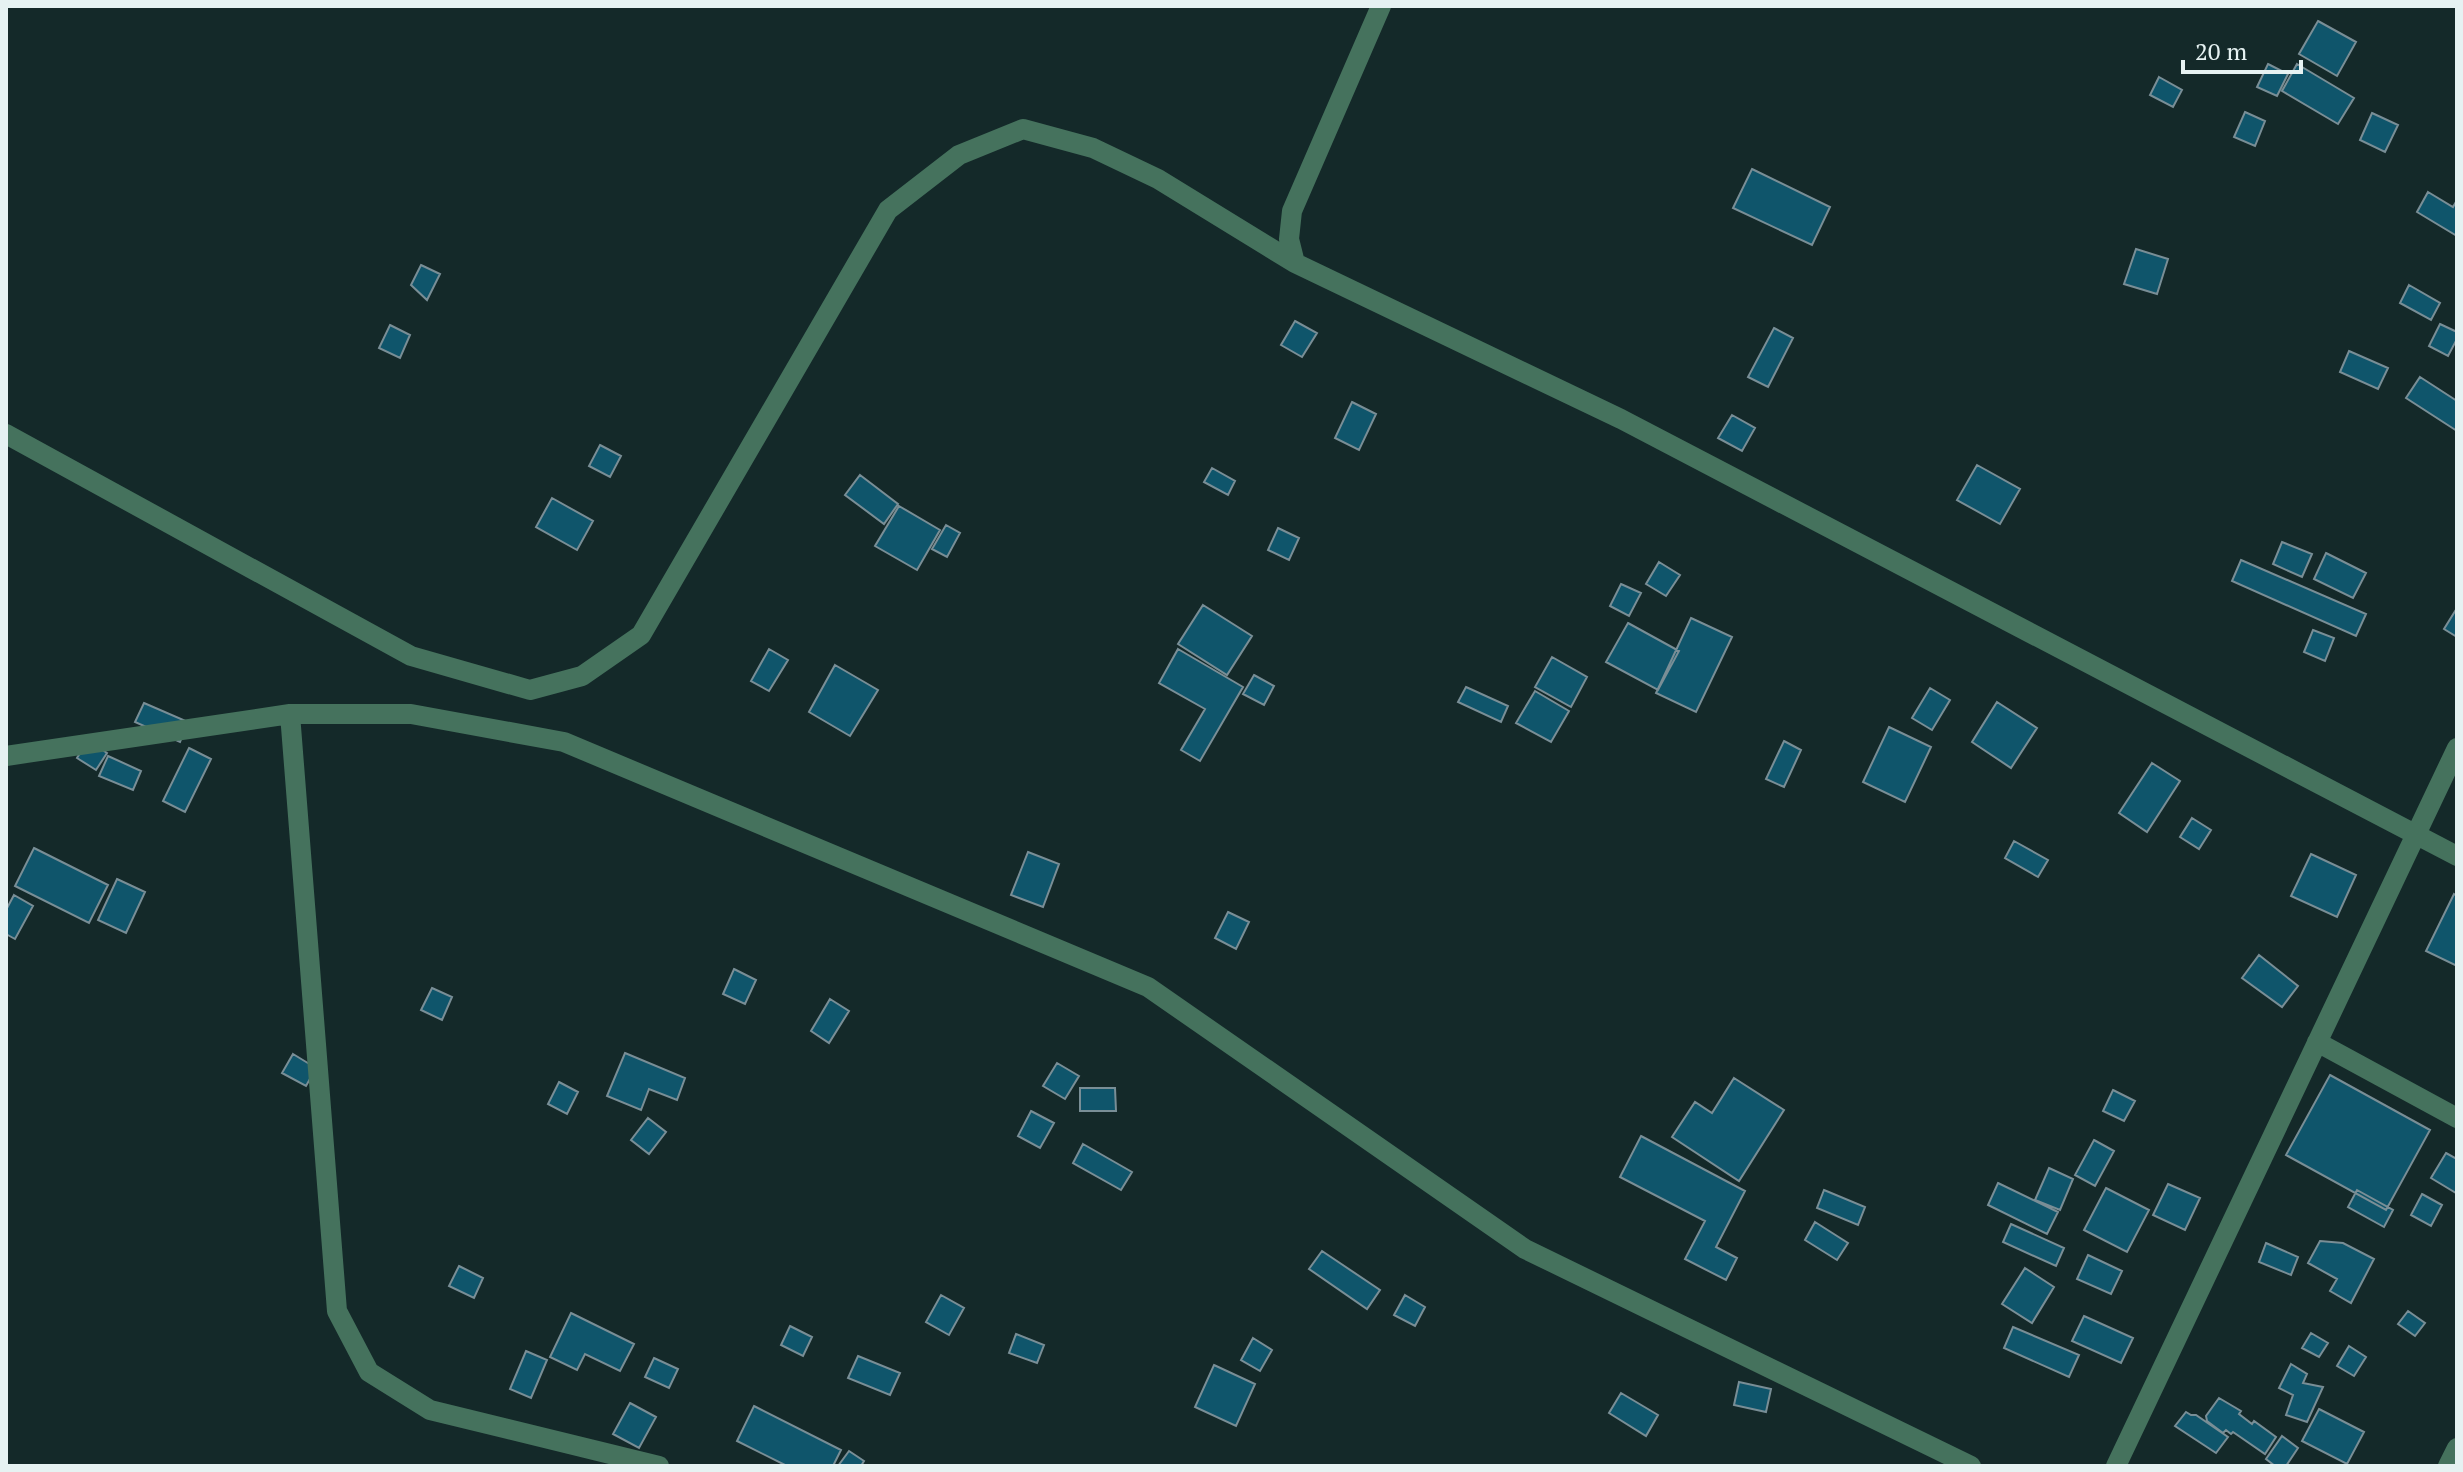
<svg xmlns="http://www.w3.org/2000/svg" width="2463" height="1472" font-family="'PT Serif',serif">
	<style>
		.building { fill: #0f556b; stroke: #798e96; stroke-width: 2 }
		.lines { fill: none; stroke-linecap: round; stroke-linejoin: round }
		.street { stroke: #45725d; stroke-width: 20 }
	</style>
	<rect width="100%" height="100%" fill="#142929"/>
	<path class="building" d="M2318,21l38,21 -19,34 -38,-22z
		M2268,64l20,10 -11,22 -20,-9z
		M2297,64l57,34 -16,26 -56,-33z
		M2159,77l23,13 -9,17 -23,-12z
		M2245,112l20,9 -10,25 -21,-9z
		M2372,113l26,12 -13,27 -25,-12z
		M1752,169l78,38 -18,38 -79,-37z
		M2428,192l25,15 4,-7v36l-40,-24z
		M2136,249l32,10 -11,35 -33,-10z
		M421,265l19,9 -13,26 -16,-15z
		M2409,285l31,18 -9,17 -31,-17z
		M1295,321l22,12 -15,24 -21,-12z
		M2440,324l17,8v7l-9,17 -19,-10z
		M390,325l20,10 -10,23 -21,-10z
		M1774,328l19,10 -25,49 -20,-10z
		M2349,351l39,17 -10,21 -38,-17z
		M2420,377l37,24v30l-51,-33z
		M1352,402l24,12 -17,36 -24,-12z
		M1732,415l23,13 -13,23 -24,-13z
		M600,445l21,11 -11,21 -21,-11z
		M1977,465l43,24 -20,35 -43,-24z
		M1212,468l23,13 -7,14 -24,-13z
		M860,475l38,29 -14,20 -39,-29z
		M552,498l41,23 -16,29 -41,-23z
		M899,506l41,24 -23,40 -42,-24z
		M946,525l14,8 -13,24 -15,-8z
		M1278,528l21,10 -10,22 -21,-10z
		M2282,542l30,12 -10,23 -29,-13z
		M2326,553l40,20 -13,25 -39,-19z
		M2241,560l125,54 -10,22 -124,-55z
		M1659,562l21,13 -14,21 -20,-12z
		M1621,584l20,9 -12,23 -19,-10z
		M1203,605l49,31 -25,39 -49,-31z
		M2457,608v29l-13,-8z
		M1691,618l41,19 -36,75 -40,-19z
		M1628,623l51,28 -21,39 -52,-28z
		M2313,630l21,8 -9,23 -21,-9z
		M769,649l19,11 -19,31 -18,-10z
		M1178,649l65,38 -43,74 -19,-11 24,-41 -46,-26z
		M1552,657l35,20 -16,30 -36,-20z
		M835,665l43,25 -28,46 -41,-24z
		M1254,675l20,11 -10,19 -21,-11z
		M1466,687l42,19 -7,16 -43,-20z
		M1930,688l20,12 -18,30 -20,-12z
		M1535,691l34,20 -18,31 -35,-19z
		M1997,702l40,26 -26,40 -39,-26z
		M144,703l44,19 -8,20 -45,-20z
		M1889,727l42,20 -26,55 -42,-20z
		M88,740l19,13 -11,17 -19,-12z
		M1784,741l17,9 -17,37 -18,-8z
		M189,748l22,11 -26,53 -22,-11z
		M108,756l33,15 -8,19 -34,-14z
		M2152,763l28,18 -33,51 -28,-19z
		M2192,818l19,12 -12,19 -19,-12z
		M2014,841l34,19 -10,17 -33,-19z
		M34,848l74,37 -19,38 -74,-37z
		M1028,852l31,12 -16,43 -32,-12z
		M2311,854l45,21 -19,42 -46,-21z
		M117,879l28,13 -19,41 -28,-13z
		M2454,894l3,2v70l-31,-15z
		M14,895l19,11 -18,33 -9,-5v-24z
		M1228,912l21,10 -13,27 -21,-11z
		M2259,955l39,31 -16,21 -40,-29z
		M734,969l22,11 -11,24 -22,-10z
		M432,988l20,9 -10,23 -21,-10z
		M830,999l19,12 -20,32 -18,-12z
		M625,1053l60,25 -8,22 -28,-11 -8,21 -34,-14z
		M293,1054l23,14 -10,18 -24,-13z
		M1057,1063l22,13 -14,23 -22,-13z
		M2330,1075l100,55 -44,80 -100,-55z
		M1734,1078l50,32 -45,71 -67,-44 23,-35 17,11z
		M559,1082l19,10 -11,22 -19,-10z
		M1080,1088h35l1,23h-36z
		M2113,1090l22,11 -11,20 -21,-10z
		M1031,1111l23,12 -14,25 -22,-12z
		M648,1118l18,14 -17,22 -18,-14z
		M1641,1136l104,55 -29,56 21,11 -11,22 -41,-21 20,-38 -85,-44z
		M2094,1140l20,11 -19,35 -20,-11z
		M1083,1144l49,28 -11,18 -48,-27z
		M2446,1153l11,6 -1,34 -25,-15z
		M2049,1168l24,11 -13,31 -25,-10z
		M1998,1183l60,29 -11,22 -59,-29z
		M2168,1184l32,14 -15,32 -32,-15z
		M2106,1188l43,22 -22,42 -43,-22z
		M1824,1190l41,17 -7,18 -41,-17z
		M2357,1190l36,20 -9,17 -36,-20z
		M2422,1194l20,11 -11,21 -20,-11z
		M1815,1222l33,21 -11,17 -32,-20z
		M2011,1224l53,24 -8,18 -53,-24z
		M2320,1241l23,2 31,16 -23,44 -21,-12 7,-12 -29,-16z
		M2266,1243l32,14 -7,18 -32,-13z
		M1322,1251l58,39 -13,19 -58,-40z
		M2088,1255l34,16 -11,23 -34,-15z
		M459,1266l24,12 -9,20 -25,-12z
		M2025,1268l29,19 -22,36 -30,-19z
		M941,1295l23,13 -15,27 -23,-13z
		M1405,1295l20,12 -10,19 -21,-11z
		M2408,1311l17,12 -10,13 -17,-12z
		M571,1313l63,31 -14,27 -35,-17 -8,16 -27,-13z
		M2084,1316l49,22 -12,25 -49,-22z
		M790,1326l22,11 -9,19 -22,-11z
		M2013,1327l66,28 -10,22 -65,-29z
		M2311,1333l17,10 -9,14 -17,-9z
		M1016,1334l28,11 -7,18 -28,-10z
		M1253,1338l19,12 -12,21 -19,-11z
		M2349,1346l17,11 -12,19 -17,-10z
		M526,1351l21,9 -16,38 -21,-9z
		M858,1356l42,17 -10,22 -42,-17z
		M654,1358l24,11 -9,19 -24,-11z
		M2291,1364l16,10 -4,9 20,4 -16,35 -21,-7 7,-20 -14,-7z
		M1214,1365l41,19 -19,42 -41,-19z
		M1739,1382l32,7 -5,23 -32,-7z
		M1621,1393l37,22 -12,21 -37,-23z
		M2219,1398l22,13 -2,3 13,10 2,-3 22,16 -11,17 -32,-22 -2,2 -5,-4 -3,3 -16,-12 -1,-5z
		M630,1403l26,14 -17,31 -26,-14z
		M754,1406l87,44 -8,16h-46l-50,-25z
		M2319,1409l45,23 -17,32 -45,-23z
		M2186,1412l5,3h5l32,22 -12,16 -41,-27z
		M2282,1436l16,12 -12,18h-11l-9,-7z
		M849,1451l15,10 -3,5h-23z"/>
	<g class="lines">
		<path class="street" d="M1295,263l-6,-24 3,-28 89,-205
			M6,434l405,222 119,34 52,-14 59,-41 247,-425 71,-55 64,-26 70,19 65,31 137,84 326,156 836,437
			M290,714l47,597 32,61 61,38 229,56
			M6,756l284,-42h121l153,28 584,245 377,262 446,217
			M2317,1042l140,76
			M2116,1466l341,-718
			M2448,1466l9,-18"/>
	</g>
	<rect width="2463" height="1472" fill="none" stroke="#e6f2f2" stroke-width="16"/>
	<path d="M2183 60v12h118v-12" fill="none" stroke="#e6f2f2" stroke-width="4"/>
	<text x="2195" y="60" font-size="24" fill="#e6f2f2" stroke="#142929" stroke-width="6" paint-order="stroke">20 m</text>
</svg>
